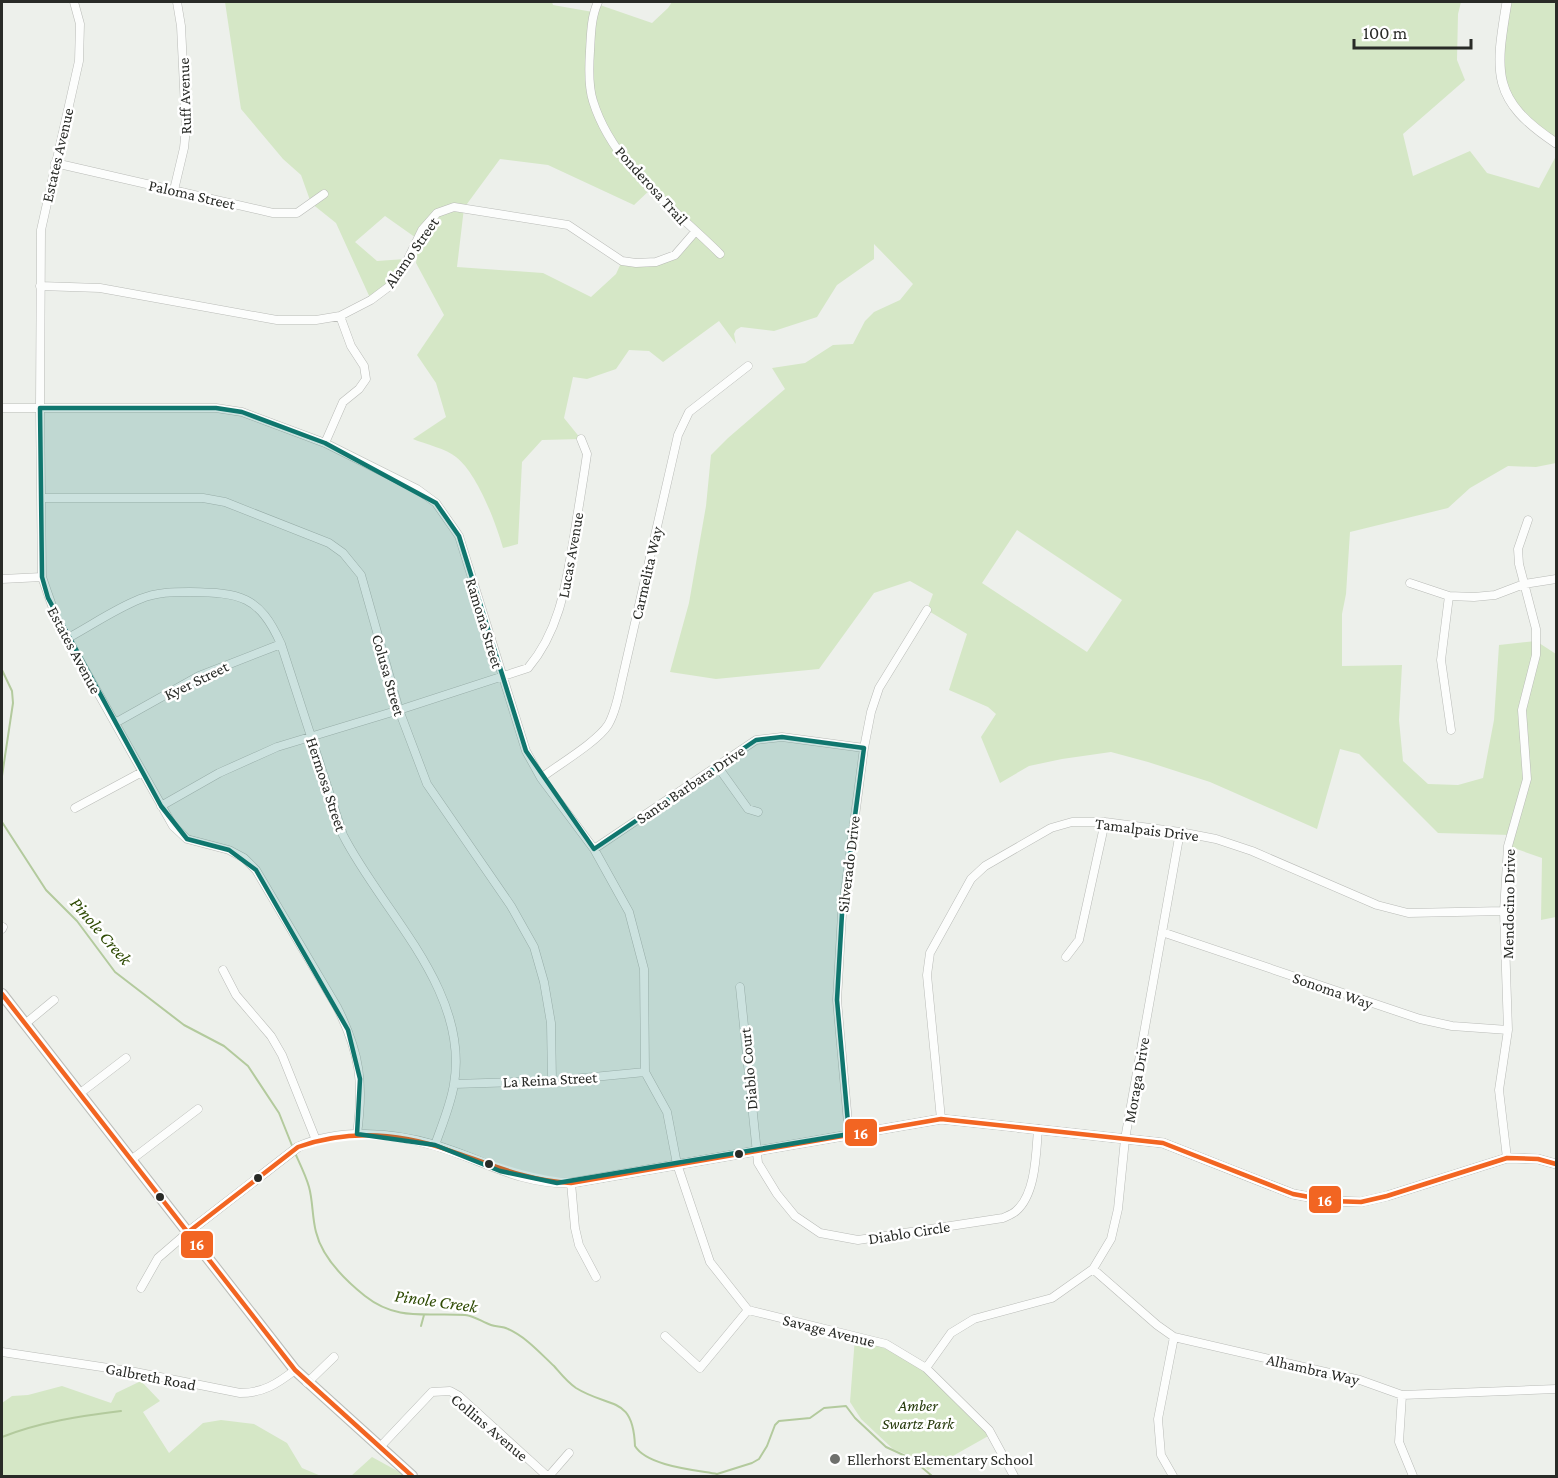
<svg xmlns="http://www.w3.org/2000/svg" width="1558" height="1478" font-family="'Crimson Pro',serif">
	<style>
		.green { fill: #d5e7c6; fill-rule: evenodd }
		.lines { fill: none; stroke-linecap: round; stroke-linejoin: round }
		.stream { stroke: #b3ca9d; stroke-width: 2 }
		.minor-casing { stroke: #b9bbb7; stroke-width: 9 }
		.tertiary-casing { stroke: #b9bbb7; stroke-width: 10 }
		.secondary-casing { stroke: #b9bbb7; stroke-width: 12 }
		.minor { stroke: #fcfdfc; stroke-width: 8 }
		.tertiary { stroke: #fcfdfc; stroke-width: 9 }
		.secondary { stroke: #f2f3f0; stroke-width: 10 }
		.bus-1-casing { stroke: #fff; stroke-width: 9 }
		.bus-1 { stroke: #f26522; stroke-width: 4.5 }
		.marked { fill: #0f766e; fill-opacity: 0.2; stroke: #0f766e; stroke-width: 4.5; stroke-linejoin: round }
		.bus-dot { fill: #292b27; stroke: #fff; stroke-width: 2 }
		.poi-dot { fill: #6e706c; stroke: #fff; stroke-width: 2 }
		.labels { text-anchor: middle; stroke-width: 5; stroke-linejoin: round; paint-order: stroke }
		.street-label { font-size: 16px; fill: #292b27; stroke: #fff }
		.park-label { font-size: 16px; font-style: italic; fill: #25390b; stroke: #fff }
		.poi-label { font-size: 16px; fill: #292b27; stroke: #fff; text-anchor: start }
		.water-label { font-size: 18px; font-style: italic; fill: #2e4a03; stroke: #fff }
		.line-badge { stroke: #fff; stroke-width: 2 }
		.badge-label { font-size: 16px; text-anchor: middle; font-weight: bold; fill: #fff }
	</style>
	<rect width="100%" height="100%" fill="#edf0eb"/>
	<path class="green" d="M225,2h327l1,3 40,7 4,-8 55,19 16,-15 4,-6h789l-3,12 -1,46 8,20 -62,54 10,42 57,-25 17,22 52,15 17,-32v307l-20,4 -28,-1 -38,22 -22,20 -98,24 -4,62 -4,20v52l60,-1 -3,55 4,41 25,23 30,1 25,-7 11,-58 5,-75 37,-4 20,13v263l-15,3 1,-62 -34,-12 3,-11 -73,-2 -79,-79 -19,-5 -23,80 -107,-47 -62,-20 -37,-10 -49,7 -33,7 -29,17 -19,-46 15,-23 -8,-7 -39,-17 18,-56 -40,-24 6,-16 -23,-13 -36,12 -55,76 -103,10 -46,-7 19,-69 17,-97 5,-51 17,-17 57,-49 -13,-21 33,-5 28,-18 20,-1 12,-23 9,-9 26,-12 13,-16 -39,-40v15l-37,26 -20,32 -43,14 -33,-4 -5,3 -2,4 2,10 -17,-23 -56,41 -14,-11 -20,-1 -13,19 -29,10 -14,-2 -9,41 17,21 -39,1 -20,22 -4,82 -15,4c-7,-25 -26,-75 -47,-91 -9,-8 -31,-13 -43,-18l33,-22 -10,-34 -19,-28 27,-40 -28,-52 3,-23 -34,-24 -30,26 22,19 28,-2 -14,26 -20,15 -35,-77 -25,-20 -10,-28 -18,-16 -42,-50zM500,159l48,6 86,40 18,-17 42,44 -19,23 -39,8 -14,-2 -6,13 -25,23 -48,-24 -86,-6 7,-59zM1017,530l105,70 -35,52 -105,-69z
		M1507,2h49v141l-21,-14 -31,-37 -5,-45z
		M855,1337c42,14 91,40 119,74 6,7 11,16 16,24l-62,35 -13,-12 -22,-9 -32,-30 -11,-17z
		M141,1381l19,20 -17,11 26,41 34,-30 18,-3 33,4 33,19 15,25 19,8h-319v-73l10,-7 16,-1 34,-9 49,17 5,-10z
		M372,1457l31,17 3,2h-55z"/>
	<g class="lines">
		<path class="stream" d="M2,670l10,21 1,12 -11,73
			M2,822l44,68 31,31 38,51 69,53 40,21 24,20 31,47 14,35
			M295,1153c5,11 11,23 14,34 4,14 3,30 7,45 6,25 29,48 49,64 33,26 62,16 100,19 10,1 17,7 26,10 5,2 12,1 17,4 18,8 32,24 46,37 7,8 13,16 22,22 34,21 57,7 59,58 12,20 60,24 82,28l35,-11 7,-4 8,-13 8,-21 4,-4 31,-3 14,-10 22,-2 9,12 31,29 26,12 20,17
			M421,1326l3,-11
			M2,1437c38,-15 78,-21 119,-26"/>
		<defs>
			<path id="minor" d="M74,2l6,22 -1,37 -38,169 -1,178 2,169 15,43 116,206 14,13 42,11 15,8 12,12 81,137c23,46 27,76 20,127
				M598,2c-7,15 -7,32 -8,49 -1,15 -2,35 3,50 20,65 81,107 127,153
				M55,163l218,50h24l27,-19
				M174,190l10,-42 2,-20 -5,-102 -4,-24
				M40,286l60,2 177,32h39l24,-4 31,-16 20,-15 16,-24 15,-31 15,-17 17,-6 114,18 54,36 14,2 20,-1 19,-7 20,-23
				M2,408h214l26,4 83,31 92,46 19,14 23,33 67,215 15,27 53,71 35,63 15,57 1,103 22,40 10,52 33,98 38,48 138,34 40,24 63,62 25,46
				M325,443l18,-41 16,-13 7,-10 -2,-13 -13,-20 -11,-30
				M41,498h162l22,4 104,41 14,10 18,22 38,135 28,74 84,122 23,41 10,35 7,41 1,58
				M2,579l40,-2
				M1410,583l39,13 25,1 21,-2 29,-11 32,-5
				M1449,596l-8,64 10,70
				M68,638c24,-13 47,-29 72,-39 17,-7 33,-7 50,-7 50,1 69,3 91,52l62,191c39,77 127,155 111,249 -3,20 -12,41 -19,61
				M115,723l84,-47 82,-32
				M718,767l30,42 10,3
				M541,778c17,-13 56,-36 67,-53 7,-12 10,-27 13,-41l57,-249 11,-23 59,-46
				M161,806l58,-33 58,-26 122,-37 129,-42c32,-38 38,-84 46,-131 4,-27 9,-55 13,-83l-6,-15
				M75,808l67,-36
				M594,849l162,-109 26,-3 82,11
				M2,929l1,-2
				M1162,932l258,87 32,7 56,4
				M1066,957l13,-17 26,-118
				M223,970l13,25 35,41 11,19 34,85
				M740,987l18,176 19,31 18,22 25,17 38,7 145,-22c4,-2 10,-4 13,-7 20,-17 20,-58 22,-82
				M25,1024l29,-24
				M454,1084l98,-3 93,-9
				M79,1094l47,-36
				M941,1119l-14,-144 3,-22 41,-74 14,-13 66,-38 21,-6h33l75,10 36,7 36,12 125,54 31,8 96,-2
				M849,1134l-12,-134 5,-86 22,-166 7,-36 8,-24 48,-78
				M1507,1158l-8,-68 9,-60 -4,-119 4,-65 19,-67 -5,-69 14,-55v-26l-17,-65 -1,-15 10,-29
				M131,1160l67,-51
				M571,1183l4,45 4,17 17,32
				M1093,1269l64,56 17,12 186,43 42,15 154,-6
				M141,1288l17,-30 29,-25
				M665,1336l35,32 48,-58
				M2,1352l133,20 105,21c23,0 37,-9 55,-23
				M926,1368l25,-35 23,-14 78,-21 41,-29 18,-30 7,-30 7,-70 55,-307
				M307,1383l27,-26
				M1402,1395l-3,47 14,34
				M380,1447l52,-55 18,-1 9,5 88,80
				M549,1476l20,-23
				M1173,1476l-12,-21 -3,-36 16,-82"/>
			<path id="tertiary" d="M1507,2c-12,71 -16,98 49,141
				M187,1233l111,-86c42,-18 92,-15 136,-2 48,14 84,39 137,38l370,-64 222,24 130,51 38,7 30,1 26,-6 120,-38 31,1 18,5"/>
			<path id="secondary" d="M2,994l293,376 117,106"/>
		</defs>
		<use href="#minor" class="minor-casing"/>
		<use href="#tertiary" class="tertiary-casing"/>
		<use href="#secondary" class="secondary-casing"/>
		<use href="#minor" class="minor"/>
		<use href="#tertiary" class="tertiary"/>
		<use href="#secondary" class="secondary"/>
		<defs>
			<path id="bus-1" d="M2,994l293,376 117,106
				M187,1233l111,-86c51,-18 103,-14 153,4 41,14 77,30 120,32l370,-64 222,24 130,51 38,7 30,1 26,-6 120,-38 31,1 18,5"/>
		</defs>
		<use href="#bus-1" class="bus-1-casing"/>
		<use href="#bus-1" class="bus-1"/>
	</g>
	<path class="marked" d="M40,408h176l26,4 83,31 111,60 23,33 67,215 68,98 162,-109 26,-3 82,11 -22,166 -5,86 12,134 -292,49 -57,-12 -65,-26 -78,-11 3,-55 -12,-49 -92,-160 -27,-20 -42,-11 -26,-33 -113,-208 -6,-21z"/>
	<g class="bus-dot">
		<circle cx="739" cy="1154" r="5"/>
		<circle cx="489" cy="1164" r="5"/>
		<circle cx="258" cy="1178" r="5"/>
		<circle cx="160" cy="1197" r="5"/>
	</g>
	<circle class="poi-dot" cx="835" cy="1459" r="6"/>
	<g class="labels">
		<g class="street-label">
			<text transform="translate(184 96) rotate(-92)" y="6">Ruff Avenue</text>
			<text transform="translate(57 155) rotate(-77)" y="6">Estates Avenue</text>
			<text transform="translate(652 185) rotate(48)" y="6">Ponderosa Trail</text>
			<text transform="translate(192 194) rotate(13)" y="6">Paloma Street</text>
			<text transform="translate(411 252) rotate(-55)" y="6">Alamo Street</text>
			<text transform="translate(570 555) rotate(-80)" y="6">Lucas Avenue</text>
			<text transform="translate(646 573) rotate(-77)" y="6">Carmelita Way</text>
			<text transform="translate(485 623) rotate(73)" y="6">Ramona Street</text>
			<text transform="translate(75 650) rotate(62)" y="6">Estates Avenue</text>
			<text transform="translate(389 675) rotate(74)" y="6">Colusa Street</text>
			<text transform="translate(196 680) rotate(-26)" y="6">Kyer Street</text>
			<text transform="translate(327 784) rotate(72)" y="6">Hermosa Street</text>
			<text transform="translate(690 784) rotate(-34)" y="6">Santa Barbara Drive</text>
			<text transform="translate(1147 829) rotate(7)" y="6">Tamalpais Drive</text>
			<text transform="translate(848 864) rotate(-83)" y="6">Silverado Drive</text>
			<text transform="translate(1508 904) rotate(-89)" y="6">Mendocino Drive</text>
			<text transform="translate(1333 990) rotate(19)" y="6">Sonoma Way</text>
			<text transform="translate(748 1069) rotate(-95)" y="6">Diablo Court</text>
			<text transform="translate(550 1079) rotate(-3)" y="6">La Reina Street</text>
			<text transform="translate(1136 1080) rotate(-80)" y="6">Moraga Drive</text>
			<text transform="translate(909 1232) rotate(-9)" y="6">Diablo Circle</text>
			<text transform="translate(829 1330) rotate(14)" y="6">Savage Avenue</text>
			<text transform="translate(1313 1369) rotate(13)" y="6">Alhambra Way</text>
			<text transform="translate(151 1376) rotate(11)" y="6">Galbreth Road</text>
			<text transform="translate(490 1427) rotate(40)" y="6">Collins Avenue</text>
		</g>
		<g class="park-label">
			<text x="918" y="1411">Amber<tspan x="918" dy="18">Swartz Park</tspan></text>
		</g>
		<g class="poi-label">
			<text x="847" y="1465">Ellerhorst Elementary School</text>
		</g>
		<g class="water-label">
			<text transform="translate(101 931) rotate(49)" y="6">Pinole Creek</text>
			<text transform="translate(436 1301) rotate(8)" y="6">Pinole Creek</text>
		</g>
	</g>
	<g class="line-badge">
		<rect x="844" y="1118" width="34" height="29" rx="6" fill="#f26522"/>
		<rect x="1308" y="1185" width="34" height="29" rx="6" fill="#f26522"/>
		<rect x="180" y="1230" width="34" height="29" rx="6" fill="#f26522"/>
	</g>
	<g class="badge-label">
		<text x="861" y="1139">16</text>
		<text x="1325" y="1206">16</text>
		<text x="197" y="1250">16</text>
	</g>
	<rect width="1558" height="1478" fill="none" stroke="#292b27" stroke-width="6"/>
	<path d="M1354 39v9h117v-9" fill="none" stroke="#292b27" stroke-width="3"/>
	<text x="1363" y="39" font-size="18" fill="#292b27" stroke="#ffffff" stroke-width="4.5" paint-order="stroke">100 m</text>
</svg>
